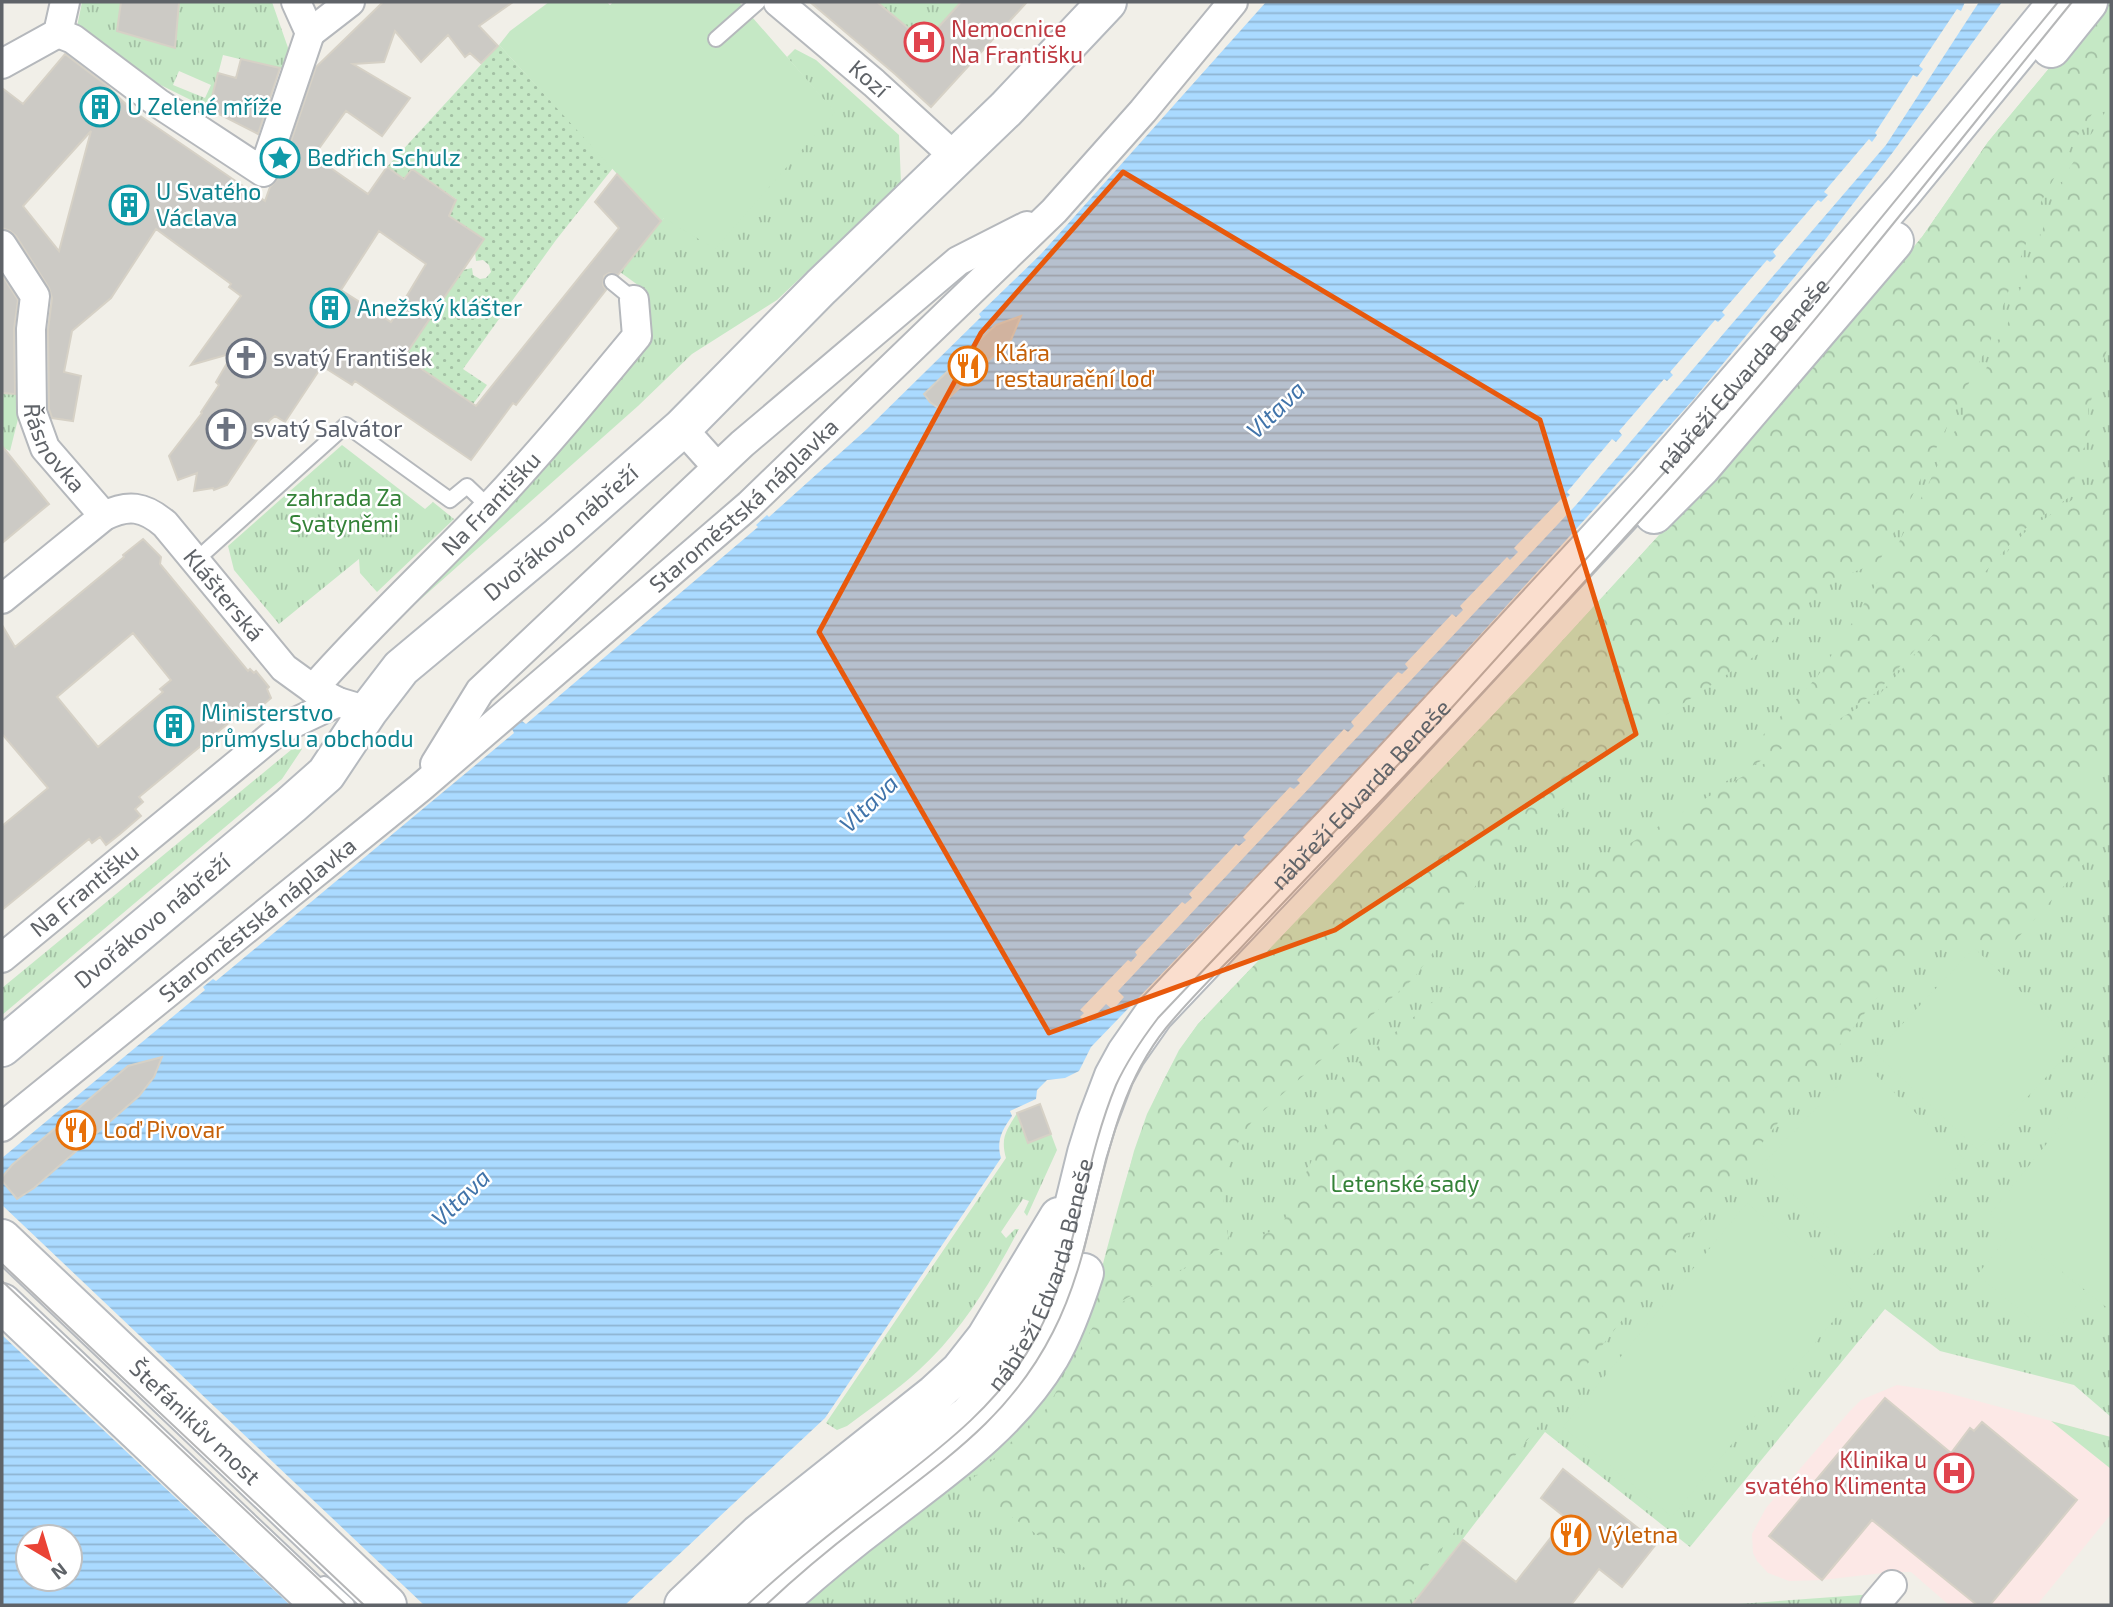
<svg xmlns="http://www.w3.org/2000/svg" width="2113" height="1607" font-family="'Exo 2',sans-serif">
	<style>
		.medical { fill: #fce8e6 }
		.grass { fill: url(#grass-tufts); fill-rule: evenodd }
		.forest { fill: url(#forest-crowns) }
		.garden { fill: url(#garden-dots) }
		.pitch { fill: #c5e8c5 }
		.water { fill: url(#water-rules); fill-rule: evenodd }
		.pier { fill: #f1efe8 }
		.building { fill: #cccac5; stroke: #d6d1c6; stroke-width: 2; fill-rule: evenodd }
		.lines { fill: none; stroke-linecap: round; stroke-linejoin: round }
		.lane-casing { stroke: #b5b8bc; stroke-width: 18 }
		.street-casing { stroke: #b5b8bc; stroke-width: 32 }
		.secondary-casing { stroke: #b6babf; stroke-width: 42 }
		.lane { stroke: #fff; stroke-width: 14 }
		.street { stroke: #fff; stroke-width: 28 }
		.secondary { stroke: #fff; stroke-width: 38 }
		.tram { stroke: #b6b7b8; stroke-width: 2 }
		.marked { fill: #e8590c; fill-opacity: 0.2; stroke: #e8590c; stroke-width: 5; stroke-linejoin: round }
		.labels { text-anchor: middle; stroke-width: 5; stroke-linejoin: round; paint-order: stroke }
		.health-label { font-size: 23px; fill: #be3a42; stroke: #fff; text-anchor: start }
		.street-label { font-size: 23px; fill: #5f6368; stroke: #fff }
		.culture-label { font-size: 23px; fill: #0d838f; stroke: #fff; text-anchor: start }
		.food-label { font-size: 23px; fill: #c56008; stroke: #fff; text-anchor: start }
		.worship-label { font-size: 23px; fill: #5b616d; stroke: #fff; text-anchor: start }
		.park-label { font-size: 23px; fill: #348238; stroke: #fff }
		.water-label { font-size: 24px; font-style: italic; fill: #4174aa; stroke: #fff }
	</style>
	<defs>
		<pattern id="grass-tufts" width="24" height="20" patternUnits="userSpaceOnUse" patternTransform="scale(1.75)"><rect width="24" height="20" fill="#c5e8c5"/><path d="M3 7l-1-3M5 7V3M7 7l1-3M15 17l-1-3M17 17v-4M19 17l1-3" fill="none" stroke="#a3c0a4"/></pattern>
		<pattern id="forest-crowns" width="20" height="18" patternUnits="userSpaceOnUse" patternTransform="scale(1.75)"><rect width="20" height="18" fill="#c5e8c5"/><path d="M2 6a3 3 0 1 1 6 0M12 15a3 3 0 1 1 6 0" fill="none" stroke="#a3c0a4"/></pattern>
		<pattern id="garden-dots" width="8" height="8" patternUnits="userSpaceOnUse" patternTransform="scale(1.75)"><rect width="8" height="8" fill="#c5e8c5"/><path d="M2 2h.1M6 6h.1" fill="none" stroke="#a3c0a4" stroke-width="1.8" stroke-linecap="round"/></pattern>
		<pattern id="water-rules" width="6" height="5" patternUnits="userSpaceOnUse" patternTransform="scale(1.75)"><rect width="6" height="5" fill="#aadaff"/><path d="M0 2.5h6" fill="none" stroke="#8eb4d2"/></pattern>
	</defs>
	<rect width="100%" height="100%" fill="#f1efe8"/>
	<path class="medical" d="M1897,1385l47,7 167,45v77l-74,91h-88l-38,-33h-19l-70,8 -33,1 -21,-8 -11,-12 -4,-8 -1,-19 14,-26 84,-97 11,-11z"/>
	<path class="grass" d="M82,2h39l-4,29 57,16 5,-45h93l21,60 -3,9 -67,-16 -14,54 -105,-52 -28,-25zM179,71l32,14 -6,13 -32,-13z
		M877,2h84l-33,37 -11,-9 -5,3z
		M2104,2h7v1415l-37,-32 -134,-34 -55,-42 -195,238 -145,-115 -133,173h-609l296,-322 35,-132 13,-37 32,-64 19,-26 333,-349 282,-308 109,-130 66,-95z
		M795,49l21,11 83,75 2,48 -124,117 -85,54 -54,52 -234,208 -4,-6 250,-272 -8,-48 -22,-16 44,-54 170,-106 -47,-55z
		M2,393l22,2 -14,56 -8,-4z
		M342,445l83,64 8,-7 21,17 -77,73 -17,-19 -1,-14 -80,65 -45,-54 -6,-24z
		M297,745l5,4 -20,30 -280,236v-27z
		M1017,1113l11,30 23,-9 6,16 -30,66 -3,-4 5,-11 -6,-2 -22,33 5,6 9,-9h4c-27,51 -56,101 -100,141 -22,20 -48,38 -72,56l-10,4 -11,-7 180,-265c-6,-21 1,-28 11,-45z
		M2051,1421l60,16v32z
		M1875,1594l-9,11h-143h2z"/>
	<path class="forest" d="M2104,2h7v83l-38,58 -32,59 -50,137 -112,223 -43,17 -36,32 -36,39 -121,80 -20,17 -65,67 -61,44 -12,13 -55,86 -18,23 -158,139c-32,40 -36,77 -24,125l-143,75c33,-104 45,-206 111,-295l333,-349 282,-308 109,-130 66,-95z
		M2111,103v234l-23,73 2,27 -16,29 1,18 -7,14 -46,33 -146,162 -163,96 104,-112 20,-30 48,-77 120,-239 47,-127 15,-32z
		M2111,473v278l-30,29 30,28v25l-96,108 -98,6 -520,658h-259l-172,-120 81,-77 53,-94 93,-50 88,-37 31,-67 31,-85 269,-221 266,-158 146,-163z"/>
	<path class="garden" d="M499,45l114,123 -57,72 -93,129 24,16 -14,19 -69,-47 59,-87 9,-2 1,7 7,4 6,-1 5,-6 -2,-7 -6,-5 -7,1 -1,-9 -29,-38 10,-15 -44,-30 -8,10 -17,-12z"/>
	<path class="pitch" d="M549,2h58l3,3 3,-3h126l96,110 -120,137 -51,-31 -3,4 -162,-177 11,-14z
		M1974,948l103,96 -99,106 -103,-97z
		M1861,1061l103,98 -99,104 -103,-98z
		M2111,1064v247l-82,-66 58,48 -35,43 -75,-61 35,-43 -22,-18z
		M1747,1203l109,90 -184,224 -109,-90z"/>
	<path class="water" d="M1266,2h736l-109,150 -72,93 -128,155 -348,384 -254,263 -12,24 -14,7 -18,2 -10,10 -1,9 -26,12 2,5c-10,14 -16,25 -11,42l-176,260 -200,187h-623v-447l203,-168 -2,-3 10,-8 3,2 298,-248 -2,-4 10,-8 4,3 232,-197 -2,-2 11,-10 2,2 98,-88 114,-112 -2,-3 62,-60zM28,1537h42v42h-42z"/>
	<path class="pier" d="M1965,2h14l-93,143 -310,360 -458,486 6,6 -11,13 -7,-6 -18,19 -8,-6 4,-4 -4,-3 48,-50 3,2 6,-7 -2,-3 47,-50 3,2 7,-6 -3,-4 47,-50 3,2 7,-6 -3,-3 47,-50 4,2 6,-6 -3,-3 47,-51 4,3 6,-6 -3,-4 47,-50 4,2 6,-6 -3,-4 47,-50 4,3 7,-7 -3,-4 47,-49 3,3 8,-8 -4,-4 47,-49 2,2 7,-6 -3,-3 45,-53 4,3 6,-7 -3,-4 45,-52 3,2 6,-6 -3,-3 45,-52 3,2 7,-7 -3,-3 45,-52 3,2 6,-6 -3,-4 45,-52 3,2 7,-7 -4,-3 45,-53 3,3 5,-7 -2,-2 38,-58 4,2 6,-8 -4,-3 38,-57 4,2z
		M2,1205l254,241 168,159h-134l-288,-270z"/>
	<path class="building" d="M121,2h58l-4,46 -58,-17z
		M383,2h130l-34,24 19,20 -17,17 -11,-10 -5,4 -17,-22 -27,27 -26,-31 -11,31 -31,2 57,34 -28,38 -36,-25 -31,43v3l53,37 19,-27 17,12 8,-10 44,31 -7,16 35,23 -80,118 72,49 143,-178 -24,-26 22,-28 44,47 -43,54 -9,-2 -5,3 -1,9 3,5 -90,115 -3,-2 -42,57 -116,-79 -3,4 -30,-19 -37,56 -10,-6 -5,4 -43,65 -13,5 -1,-2 -19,3 3,-18 -19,7 -9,-24 33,-43 -1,-1 18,-27 -3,-3 17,-29 -42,12 50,-69 -12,-9 2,-3 -75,-55 -45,69 -39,33 -8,41 17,4 -8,45 -21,-3 -3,-9 -1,-79 4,-32 -3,-10 -33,-52 -6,-5 -8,-3v-140l21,16 42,-50 41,31 27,26 132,90 5,-14 9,-10 37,-110zM91,131l-32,120 -36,-45zM379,231l47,33 -35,58 -50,-32z
		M810,2h67l48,40 36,-40h66l-96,105 -36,-33z
		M241,59l39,9 -22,66 -49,-25 9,-36 18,5z
		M2,275l16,25 -4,29 1,65 -13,-1z
		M1021,316l-10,24 -73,68 -8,-6 -6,-8 64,-62 8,-7z
		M2,446l47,58 -47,39z
		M143,539l18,18 -1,7 88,107 2,-2 4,4 2,-2 13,16 -2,2 4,9 -16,14 -7,-5 -109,90 4,5 -8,7 6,7 -21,18 -14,11 -6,-8 -8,6 -3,-4 -87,71v-84l46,-38 -46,-54v-109l13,22 109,-90 -1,-2zM133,633l38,47 -11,9 3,3 -65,55 -41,-50z
		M162,1057l-8,20 -15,19 -105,92 -17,11 -15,-18v-4l10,-12 116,-99z
		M1040,1104l11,30 -23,9 -11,-30z
		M1885,1398l66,55 19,-25 4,3 8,-9 95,78 -87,105h-13l-105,-85 -50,60 -53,-44z
		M1563,1469l94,74 -35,44 -23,-18 -28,36h-159l51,-65 53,42 50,-64 -25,-20z"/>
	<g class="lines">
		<defs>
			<path id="lane" d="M716,39l42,-37
				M612,282l22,18
				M195,561l151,-136 104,75 17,-14 22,21
				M324,1584l23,21"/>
			<g id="street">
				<path d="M296,2l14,31"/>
				<path id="s1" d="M778,2l96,81 82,75"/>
				<path d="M58,33l15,6 85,64 105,69 47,-139"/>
				<path d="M310,33l40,-31"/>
				<path d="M2,64l56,-31 7,-31"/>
				<path id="s2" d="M2,245l33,51 -4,33 1,83 13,36 59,68"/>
				<path d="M682,428l35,39"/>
				<path id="s3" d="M2,599l102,-83c24,-12 40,-10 61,8l119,144 29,21 25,13 30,9"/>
				<path id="s4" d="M313,689c56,-64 119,-122 178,-184 51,-54 98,-111 146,-169l-3,-36"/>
				<path d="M435,764l45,-73 262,-247 216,-183 69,-35"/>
				<path id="s5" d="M2,958l277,-228 59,-28"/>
				<path id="s6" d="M2,1127l418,-339 329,-283 305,-294 89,-100 90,-109"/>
				<path d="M1875,1605l17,-20"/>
			</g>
			<g id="secondary">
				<path d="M2051,48l37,-46"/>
				<path d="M1654,514l47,-47 193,-226"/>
				<path id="s7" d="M2,1047l289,-242 35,-31 42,-63 33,-43 158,-132 123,-108 139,-141 185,-178 101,-107"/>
				<path id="s8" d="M2,1239l385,366"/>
				<path d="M2,1303l319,302"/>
				<path d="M684,1605l75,-71 176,-140 25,-23 26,-33 73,-121"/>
				<path id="s9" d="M727,1605l95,-83 147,-107 39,-46 30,-50 22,-56 27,-110 10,-32 17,-45 12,-22 28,-40 199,-210 295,-319 255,-294 155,-189"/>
				<path d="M775,1605c34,-31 69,-60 106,-88 62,-48 128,-92 169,-161 15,-26 25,-55 34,-83"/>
			</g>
		</defs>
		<use href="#lane" class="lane-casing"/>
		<use href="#street" class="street-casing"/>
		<use href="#secondary" class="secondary-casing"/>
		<use href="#lane" class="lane"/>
		<use href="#street" class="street"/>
		<use href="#secondary" class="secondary"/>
		<path class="tram" d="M2,1264l362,341
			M2,1281l344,324
			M747,1605c45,-42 94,-80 143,-118 56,-43 112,-86 146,-150 42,-79 46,-170 80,-252 11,-24 26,-46 42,-67l289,-305 307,-340 304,-371
			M766,1605c35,-33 74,-65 113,-94 71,-55 132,-96 174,-179 50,-97 43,-217 113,-304 22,-27 47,-52 72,-77 38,-41 77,-82 116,-122 100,-104 197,-210 294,-317 149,-163 285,-339 424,-510"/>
	</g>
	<path class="marked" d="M1123,172l417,248 96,314 -301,196 -286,103 -230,-401 162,-299z"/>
	<defs>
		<symbol id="hospital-ring" viewBox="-11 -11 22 22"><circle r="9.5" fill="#fff" stroke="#e0444e" stroke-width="1.5"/><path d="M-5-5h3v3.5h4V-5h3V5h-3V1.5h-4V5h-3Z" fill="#e0444e"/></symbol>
		<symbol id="building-ring" viewBox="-11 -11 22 22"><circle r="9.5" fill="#fff" stroke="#0f9aa8" stroke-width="1.5"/><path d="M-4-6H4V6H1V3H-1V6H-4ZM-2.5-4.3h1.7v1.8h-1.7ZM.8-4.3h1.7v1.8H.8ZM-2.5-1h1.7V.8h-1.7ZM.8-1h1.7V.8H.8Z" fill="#0f9aa8"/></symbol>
		<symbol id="sight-ring" viewBox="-11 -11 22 22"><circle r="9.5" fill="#fff" stroke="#0f9aa8" stroke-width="1.5"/><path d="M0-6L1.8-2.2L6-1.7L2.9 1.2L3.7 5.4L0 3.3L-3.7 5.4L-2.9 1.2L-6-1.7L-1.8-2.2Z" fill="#0f9aa8"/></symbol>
		<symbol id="church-ring" viewBox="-11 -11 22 22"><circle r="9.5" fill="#fff" stroke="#6b7280" stroke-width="1.5"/><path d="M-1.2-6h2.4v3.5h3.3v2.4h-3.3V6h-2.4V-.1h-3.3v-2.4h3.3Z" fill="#6b7280"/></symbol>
		<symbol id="restaurant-ring" viewBox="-11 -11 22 22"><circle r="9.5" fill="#fff" stroke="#e8710a" stroke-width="1.5"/><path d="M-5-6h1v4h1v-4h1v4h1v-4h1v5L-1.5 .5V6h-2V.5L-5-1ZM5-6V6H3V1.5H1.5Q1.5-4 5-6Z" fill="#e8710a"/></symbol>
	</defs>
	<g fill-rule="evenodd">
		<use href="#hospital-ring" x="902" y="20" width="44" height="44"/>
		<use href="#building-ring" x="78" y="85" width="44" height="44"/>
		<use href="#sight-ring" x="258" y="136" width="44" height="44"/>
		<use href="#building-ring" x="107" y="183" width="44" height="44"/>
		<use href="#building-ring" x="308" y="286" width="44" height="44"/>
		<use href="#church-ring" x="224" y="336" width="44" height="44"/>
		<use href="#restaurant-ring" x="946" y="344" width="44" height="44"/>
		<use href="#church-ring" x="204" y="407" width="44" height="44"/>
		<use href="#building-ring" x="152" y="704" width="44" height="44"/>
		<use href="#restaurant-ring" x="54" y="1108" width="44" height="44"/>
		<use href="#hospital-ring" x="1932" y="1451" width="44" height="44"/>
		<use href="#restaurant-ring" x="1549" y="1513" width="44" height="44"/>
	</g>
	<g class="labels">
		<g class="health-label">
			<text x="951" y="37">Nemocnice<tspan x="951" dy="26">Na Františku</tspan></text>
			<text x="1927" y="1468" text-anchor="end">Klinika u<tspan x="1927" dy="26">svatého Klimenta</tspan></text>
		</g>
		<g class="street-label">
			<text dy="8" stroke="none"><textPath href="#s1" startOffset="119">Kozí</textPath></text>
			<text dy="8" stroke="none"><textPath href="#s9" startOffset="1624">nábřeží Edvarda Beneše</textPath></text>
			<text dy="8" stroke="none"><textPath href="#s2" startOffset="219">Řásnovka</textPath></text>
			<text dy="8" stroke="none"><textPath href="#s4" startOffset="257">Na Františku</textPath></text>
			<text dy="8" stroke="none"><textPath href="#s6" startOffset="968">Staroměstská náplavka</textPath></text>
			<text dy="8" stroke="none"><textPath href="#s7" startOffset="763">Dvořákovo nábřeží</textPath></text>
			<text dy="8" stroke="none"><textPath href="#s3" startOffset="290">Klášterská</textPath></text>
			<text dy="8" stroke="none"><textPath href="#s9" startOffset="1057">nábřeží Edvarda Beneše</textPath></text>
			<text dy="8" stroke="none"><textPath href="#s5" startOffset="107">Na Františku</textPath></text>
			<text dy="8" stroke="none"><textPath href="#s6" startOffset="329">Staroměstská náplavka</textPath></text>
			<text dy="8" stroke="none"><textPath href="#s7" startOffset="196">Dvořákovo nábřeží</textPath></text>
			<text dy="8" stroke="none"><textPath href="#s9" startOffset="469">nábřeží Edvarda Beneše</textPath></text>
			<text dy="8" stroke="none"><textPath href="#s8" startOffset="266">Štefánikův most</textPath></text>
		</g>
		<g class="culture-label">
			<text x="127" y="115">U Zelené mříže</text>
			<text x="307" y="166">Bedřich Schulz</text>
			<text x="156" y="200">U Svatého<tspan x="156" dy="26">Václava</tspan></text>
			<text x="357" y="316">Anežský klášter</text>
			<text x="201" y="721">Ministerstvo<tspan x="201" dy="26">průmyslu a obchodu</tspan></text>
		</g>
		<g class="food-label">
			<text x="995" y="361">Klára<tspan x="995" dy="26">restaurační loď</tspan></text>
			<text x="103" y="1138">Loď Pivovar</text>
			<text x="1598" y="1543">Výletna</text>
		</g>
		<g class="worship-label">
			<text x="273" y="366">svatý František</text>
			<text x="253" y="437">svatý Salvátor</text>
		</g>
		<g class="park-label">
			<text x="344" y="506">zahrada Za<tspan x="344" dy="26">Svatyněmi</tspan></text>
			<text x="1405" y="1192">Letenské sady</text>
		</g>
		<g class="water-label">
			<text transform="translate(1276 410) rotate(-44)" y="8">Vltava</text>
			<text transform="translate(869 804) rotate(-44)" y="8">Vltava</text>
			<text transform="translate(461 1198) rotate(-44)" y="8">Vltava</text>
		</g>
	</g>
	<rect width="2113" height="1607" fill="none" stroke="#5f6368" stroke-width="7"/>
	<g transform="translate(49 1558) rotate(142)"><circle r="33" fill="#ffffff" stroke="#bfc1c3" stroke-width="2"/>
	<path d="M0-5L12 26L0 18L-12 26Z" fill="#ea4335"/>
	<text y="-10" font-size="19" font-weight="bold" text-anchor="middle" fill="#5f6368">N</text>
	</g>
</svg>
